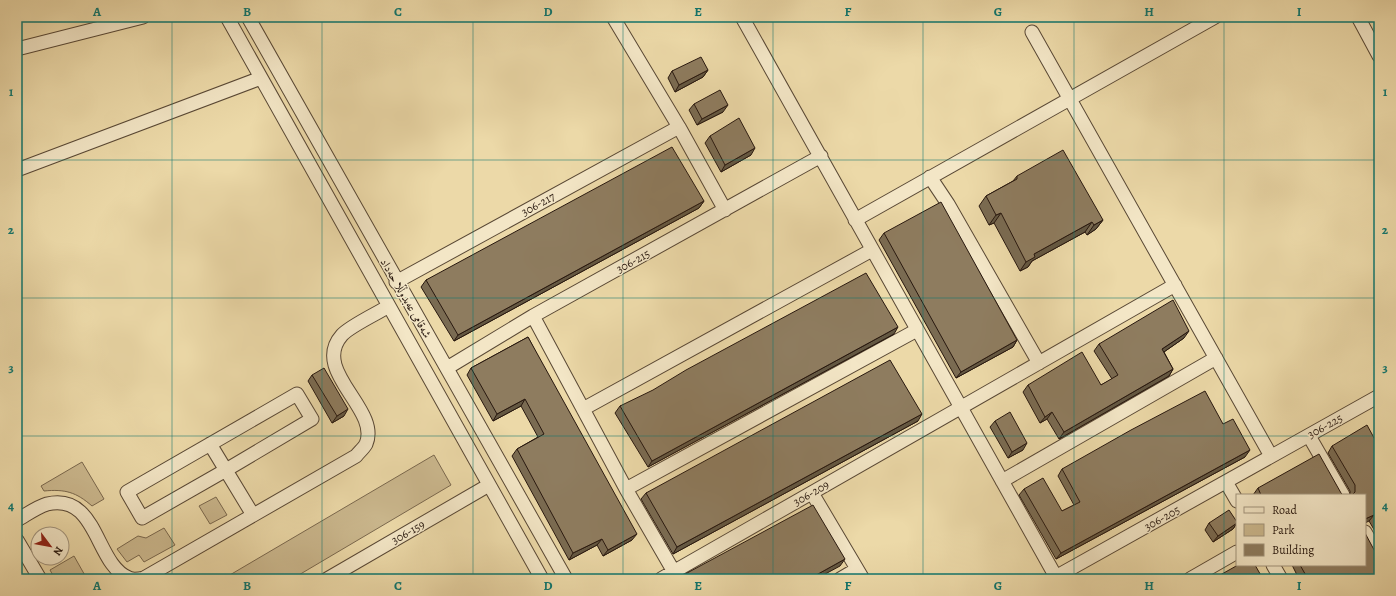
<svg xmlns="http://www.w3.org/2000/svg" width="1396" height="596" font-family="Alegreya,Amiri,serif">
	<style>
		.green { fill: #cbb88e; stroke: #7a684e }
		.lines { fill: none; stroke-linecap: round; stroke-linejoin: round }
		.minor-casing { stroke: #594835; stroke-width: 15 }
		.minor { stroke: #f3e6c6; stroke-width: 13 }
		.wall { fill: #7a6b52; stroke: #28180f }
		.shaded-wall { fill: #635742; stroke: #28180f }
		.building { fill: #8e7c5f; stroke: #28180f }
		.grid { fill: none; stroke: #0f766e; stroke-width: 1; stroke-opacity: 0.55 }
		.labels { text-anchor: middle; stroke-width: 3; stroke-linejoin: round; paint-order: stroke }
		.street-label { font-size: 12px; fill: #28180f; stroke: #f3e6c6 }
		.neatline { fill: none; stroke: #0f766e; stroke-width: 1.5 }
		.grid-label { font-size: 13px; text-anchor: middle; font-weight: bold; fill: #0f766e }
	</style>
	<rect width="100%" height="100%" fill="#ecd9a8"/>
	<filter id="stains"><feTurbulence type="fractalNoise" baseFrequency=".005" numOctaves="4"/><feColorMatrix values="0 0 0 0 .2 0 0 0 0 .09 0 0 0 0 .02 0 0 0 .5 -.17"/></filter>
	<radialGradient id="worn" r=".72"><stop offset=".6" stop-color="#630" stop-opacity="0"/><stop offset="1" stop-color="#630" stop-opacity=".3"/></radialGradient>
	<path class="green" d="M434,455l17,30 -159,94h-69z
		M82,462l22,37 -12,7c-16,-14 -27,-17 -48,-15l-3,-5z
		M216,497l11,18 -17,9 -11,-18z
		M164,528l11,17 -31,17 -5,-7 -12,7 -10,-13 21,-13 8,2z
		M74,556l13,23h-32l-5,-9z"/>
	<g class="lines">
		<defs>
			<path id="minor" d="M227,17l315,562
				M248,17l318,562
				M613,17l66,110 46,83
				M742,17l314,560
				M1358,17l21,39
				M1032,32l239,424
				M17,49l126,-32
				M17,170l244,-92
				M930,177l18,27 91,159
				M855,220l360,-203
				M396,282l283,-155
				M533,316l93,173 48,83
				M447,368l86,-52 288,-160
				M297,394l15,25 -86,51 -84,48 -15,-26z
				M583,409l289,-159
				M1309,436l34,59
				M210,444l43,71
				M1002,481l214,-123
				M1226,482l11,19
				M626,489l291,-159
				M812,493l51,86
				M17,520c9,-5 20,-13 30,-16 51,-12 48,61 82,74 4,2 10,1 15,0l212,-122c3,-4 8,-8 10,-12 15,-35 -56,-73 -24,-109 8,-9 36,-22 47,-29
				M1365,532l14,24
				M17,540l23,39
				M1273,565l8,14
				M327,579l162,-94
				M661,579l514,-294
				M840,579l17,-10
				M1052,579l327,-183
				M1190,579l47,-27"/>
		</defs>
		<use href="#minor" class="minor-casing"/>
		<use href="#minor" class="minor"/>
	</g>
	<path class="wall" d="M708,70l-5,7 -28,15 -7,-14 4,-7z
		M694,104l29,8 -26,13 -8,-15z
		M710,136l41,19 -30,17 -16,-29z
		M1017,176l86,44 -7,9 -9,6 -2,-3 -53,29 -4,6 -8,4 -26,-48 -5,2 -10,-19 7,-10 27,-15z
		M704,201l-5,7 -245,133 -33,-54 5,-7z
		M884,233l133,107 -4,7 -57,31 -77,-138z
		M894,334l-246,133 -33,-54 5,-7z
		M528,337l104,203 -29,16 -6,-11 -28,15 -57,-104 5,-7 21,-12 -17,-31 -28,15 -26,-46 4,-7z
		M1184,338l-20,14 9,17 -4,7 -110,63 -12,-20 -7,4 -17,-31 5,-7h73l11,-6 -18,-28 5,-7z
		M312,375l32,41 -12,7 -24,-42z
		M918,421l-245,133 -32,-55 5,-6z
		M995,421l28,29 -15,8 -18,-31z
		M1223,424l22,33 -189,102 -37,-64 5,-6 38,22 12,-6 -16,-29 4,-7z
		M1332,446l47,1v91l-10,-17 -4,-26h-15v-4l-22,-38z
		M1258,488l85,7h-90z
		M1209,523h28l-4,6 -20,13 -8,-12z
		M1292,565h73l14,14h-80z"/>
	<path class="shaded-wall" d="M708,70l-5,7 -28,15 4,-7z
		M728,105l-5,7 -26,13 5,-6z
		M755,148l-4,7 -30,17 4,-7z
		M704,201l-5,7 -245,133 4,-6z
		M1001,213l-7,10 -5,2 7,-10z
		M1103,220l-7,9 -9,6 7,-10z
		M1092,222l-7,10 -53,29 -4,6 -8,4 6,-9 8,-8z
		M898,327l-4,7 -246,133 4,-6z
		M1189,331l-5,7 -26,18 4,-7z
		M1017,340l-4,7 -57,31 5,-6z
		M1173,369l-4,7 -110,63 5,-7z
		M525,399l-4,7 -28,15 4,-7z
		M348,409l-4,7 -12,7 5,-7z
		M1052,412l-5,7 -7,4 5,-6z
		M922,414l-4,7 -245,133 4,-7z
		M1027,443l-4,7 -15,8 4,-6z
		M1250,450l-5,7 -189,102 5,-6z
		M1374,515l-5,6 -4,2v-4z
		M1237,523l-4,6 -20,13 5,-6z
		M637,534l-5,6 -29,16 5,-6z
		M602,539l-5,6 -28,15 4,-7z
		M845,559l-5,7 -24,13h-7z"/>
	<path class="building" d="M701,57l7,13 -29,15 -7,-14z
		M720,90l8,15 -26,14 -8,-15z
		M739,118l16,30 -30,17 -15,-29z
		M672,147l32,54 -246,134 -32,-55z
		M1063,150l40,70 -9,5 -2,-3 -58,32 1,3 -9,5 -25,-49 -5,2 -10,-19 31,-17v-3z
		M941,202l76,138 -56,32 -77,-139z
		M866,273l32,54 -246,134 -32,-55 33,-16 33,-20z
		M1173,300l16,31 -27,18 11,20 -109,63 -12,-20 -7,5 -17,-32 54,-33 19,33 17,-10 -19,-31z
		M528,337l109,197 -29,16 -6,-11 -29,14 -56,-104 27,-15 -19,-35 -28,15 -26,-46z
		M890,360l32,54 -245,133 -31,-54z
		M324,368l24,41 -11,7 -25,-41z
		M1205,391l18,33 10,-5 17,31 -189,103 -37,-64 19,-11 19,33 18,-9 -18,-33 69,-39z
		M1010,412l17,31 -15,9 -17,-31z
		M1367,425l12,22v77l-5,-9 -9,4v-24h-13l3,-3v-7l-23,-39z
		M1319,454l22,39 2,2h-82l-3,-7z
		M813,505l32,54 -36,20h-133z
		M1229,510l8,12v1l-19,13 -9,-13z
		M1365,533l14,26v20h-71l-8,-14h65z
		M1238,565h17l8,14h-50z
		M17,573l4,6h-4z"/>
	<path class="grid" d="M172,17v562M322,17v562M473,17v562M623,17v562M773,17v562M923,17v562M1074,17v562M1224,17v562M17,160h1362M17,298h1362M17,436h1362"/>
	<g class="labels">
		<g class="street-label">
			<text transform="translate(538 204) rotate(-29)" y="4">306-217</text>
			<text transform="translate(633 261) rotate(-29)" y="4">306-215</text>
			<text transform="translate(406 298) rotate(60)" y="4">شەقامی عەبدوڵڵا حەداد</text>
			<text transform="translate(1325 426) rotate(-29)" y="4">306-225</text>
			<text transform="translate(811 493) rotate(-30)" y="4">306-209</text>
			<text transform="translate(1162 518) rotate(-29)" y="4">306-205</text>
			<text transform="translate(408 532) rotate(-30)" y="4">306-159</text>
		</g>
	</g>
	<rect width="1396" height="596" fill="none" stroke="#ecd9a8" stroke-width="44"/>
	<rect x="1236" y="494" width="130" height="72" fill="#f3e6c6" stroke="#a2947d"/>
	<rect x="1244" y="507" width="20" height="6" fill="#f3e6c6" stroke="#a2947d"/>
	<text x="1272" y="514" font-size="12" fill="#28180f">Road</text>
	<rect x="1244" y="524" width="20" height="12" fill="#cbb88e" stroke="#a2947d"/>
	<text x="1272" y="534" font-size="12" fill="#28180f">Park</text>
	<rect x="1244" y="544" width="20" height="12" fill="#8e7c5f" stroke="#a2947d"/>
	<text x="1272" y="554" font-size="12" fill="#28180f">Building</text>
	<g transform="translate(50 546) rotate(122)"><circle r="19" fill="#f3e6c6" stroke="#a2947d"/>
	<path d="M0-3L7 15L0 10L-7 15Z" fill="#8f2418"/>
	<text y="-6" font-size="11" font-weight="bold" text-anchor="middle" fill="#28180f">N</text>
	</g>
	<rect x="22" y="22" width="1352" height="552" class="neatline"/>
	<g class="grid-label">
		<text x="97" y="16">A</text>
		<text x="247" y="16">B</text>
		<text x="398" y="16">C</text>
		<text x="548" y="16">D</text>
		<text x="698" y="16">E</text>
		<text x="848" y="16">F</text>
		<text x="998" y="16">G</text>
		<text x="1149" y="16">H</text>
		<text x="1299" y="16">I</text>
		<text x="11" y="96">1</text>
		<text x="1385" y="96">1</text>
		<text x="11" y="234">2</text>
		<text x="1385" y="234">2</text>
		<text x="11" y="372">3</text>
		<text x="1385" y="372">3</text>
		<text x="11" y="510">4</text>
		<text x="1385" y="510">4</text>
		<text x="97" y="590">A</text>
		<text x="247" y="590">B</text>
		<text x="398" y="590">C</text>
		<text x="548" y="590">D</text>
		<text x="698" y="590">E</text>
		<text x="848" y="590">F</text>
		<text x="998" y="590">G</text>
		<text x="1149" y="590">H</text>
		<text x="1299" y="590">I</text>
	</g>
	<rect width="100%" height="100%" filter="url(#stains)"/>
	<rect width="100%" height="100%" fill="url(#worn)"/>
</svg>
